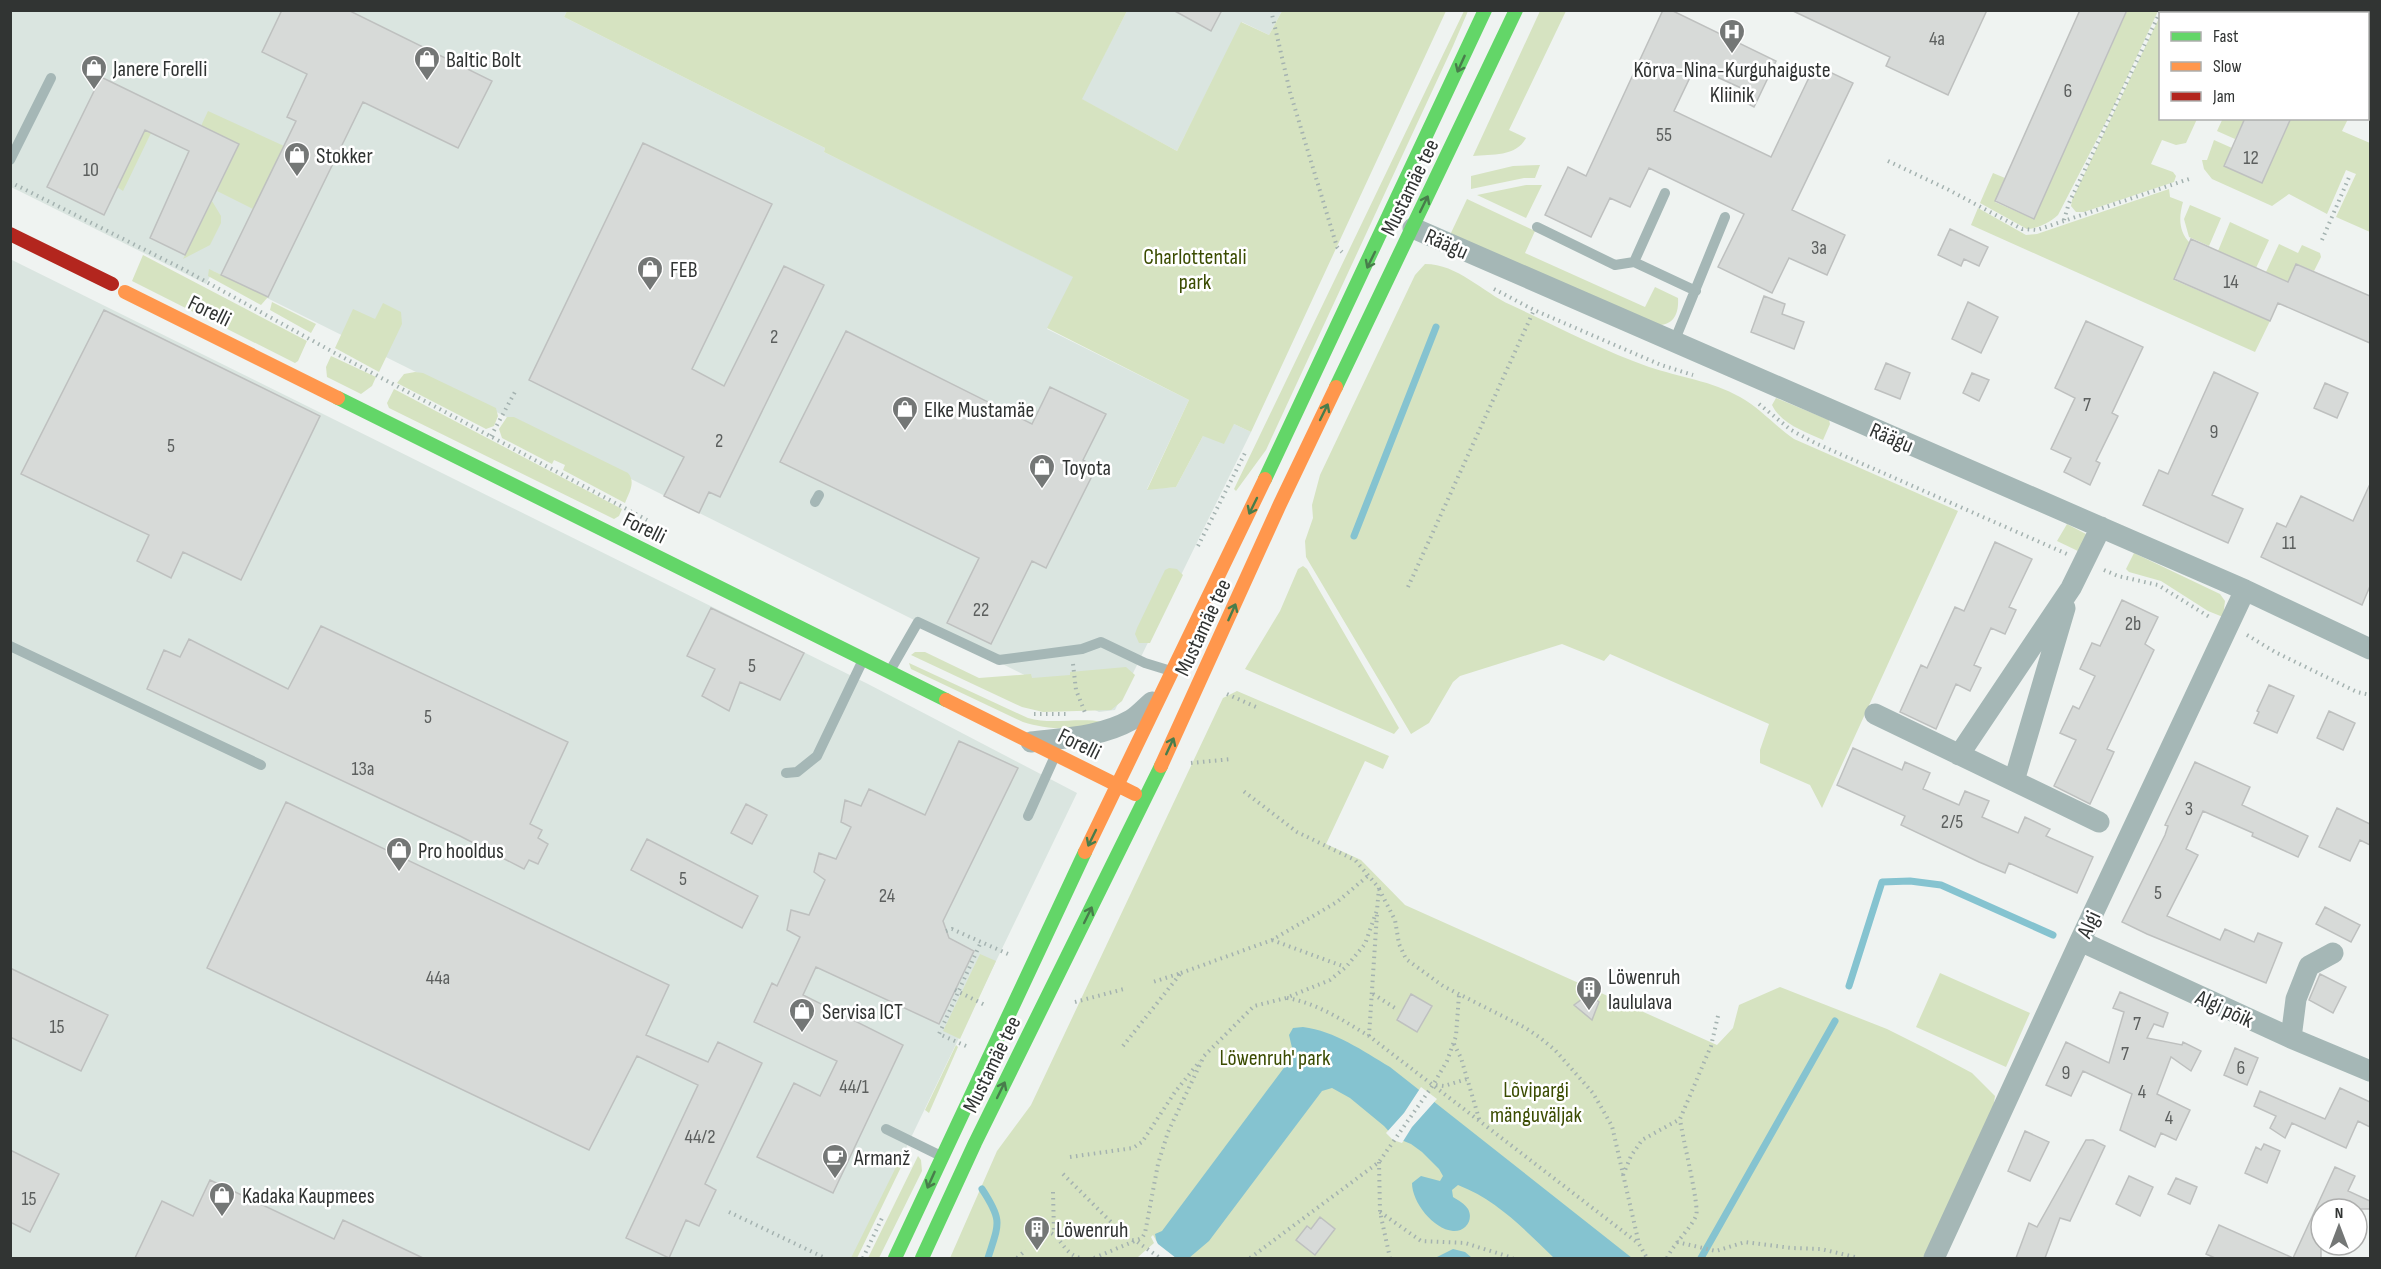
<svg xmlns="http://www.w3.org/2000/svg" width="2381" height="1269" font-family="'Sofia Sans Condensed',sans-serif">
	<style>
		.built { fill: #dae5e0 }
		.green { fill: #d6e3c1 }
		.water { fill: #85c3d0 }
		.pier { fill: #eff3f1 }
		.lines { fill: none; stroke-linecap: round; stroke-linejoin: round }
		.stream { stroke: #85c3d0; stroke-width: 7 }
		.building { fill: #d7dad8; stroke: #bec0bf; stroke-width: 1.5 }
		.path { stroke: #a4b2b0; stroke-width: 4; stroke-dasharray: 1.5 4.5; stroke-linecap: butt }
		.lane { stroke: #a5b7b6; stroke-width: 10 }
		.street { stroke: #a5b7b6; stroke-width: 21 }
		.fast { stroke: #63d668; stroke-width: 14 }
		.slow { stroke: #ff974d; stroke-width: 14 }
		.jam { stroke: #b3261e; stroke-width: 14 }
		.oneway { stroke: #487d4b }
		.labels { text-anchor: middle; stroke-width: 5; stroke-linejoin: round; paint-order: stroke }
		.number-label { font-size: 20px; fill: #5c5f5e }
		.poi-label { font-size: 22px; fill: #313433; stroke: #fff; text-anchor: start }
		.street-label { font-size: 22px; fill: #313433; stroke: #fff }
		.park-label { font-size: 22px; fill: #3b4c02; stroke: #fff }
	</style>
	<rect width="100%" height="100%" fill="#eff3f1"/>
	<path class="built" d="M10,11h557l-3,6 261,131 -1,4 250,125 -27,52 142,71 -42,89 29,-2 27,-51 31,-12 17,8 -136,278 -16,2 -886,-441 -7,13 -195,-97z
		M1127,11h155l-13,24 -27,-13 -65,129 -96,-52z
		M10,259l858,425 209,109 -224,465h-842z"/>
	<path class="green" d="M2163,10h64v1l-1,3 -64,-1z
		M567,11h560l-45,88 95,52 64,-129 28,13 13,-24h164l-195,421 -17,-8 -10,20 -21,-8 -27,51 -29,3 42,-90 -142,-72 26,-51 -249,-125 1,-4 -261,-131z
		M1464,11h4l-15,35 -187,404 -30,41 -2,-2z
		M1540,11h26l-57,119 17,8c-10,19 -34,16 -53,18z
		M2127,11h31l-47,101 -53,103c-9,8 -19,13 -31,14l-47,-26 13,-30 12,5 -10,24 39,17z
		M2339,11h31v92l-2,-1v-88l-30,-1z
		M2160,16v102l37,1 -11,24 -10,2 -14,-5 -11,24 22,8 3,4 -2,6 -90,30h-8l-5,-6 1,-6z
		M208,111l76,35 -31,63 -36,-18 22,-47 -38,-18z
		M2223,118l22,1 -10,20 -18,-8z
		M2291,119h57l-6,12 28,12v89l-34,-15 20,-43 -10,-4 -19,44 -38,-20 -17,12 -60,-27 -8,-10 -2,-9h5l7,-20 18,8 -8,18 38,16z
		M145,130l6,3 -28,58 -6,-4z
		M1540,165l-5,13h-11l-53,11v-13l42,-10z
		M1526,185h16l-16,33 -49,-23z
		M2169,189l1,8 13,5c-4,14 -5,29 7,41l-16,37 96,41 -15,31 -284,-127 7,-17 48,27 11,-1z
		M1467,199l68,32 -10,22 120,54 10,-20 23,11c1,17 -5,28 -23,27l-205,-90z
		M212,201l9,15v7l-11,22 -27,14z
		M2190,205l31,13 -12,28 -20,-9 -5,-18z
		M2230,222l39,18 -13,28 -38,-17z
		M2279,244l19,9 4,-8 18,8 1,4 -7,14 -18,-7 -8,19 -22,-11z
		M143,255l164,86 -9,20 -3,2 -163,-82z
		M1425,264c33,0 57,28 86,41 45,21 91,45 138,62 30,10 63,14 91,30 20,11 35,29 54,42l164,72 -136,297 -12,-23 -50,-22v-13l9,-26 -159,-70 -6,7 -42,-17 -102,32 -7,6 -24,41 -18,11 -105,-177 -1,-16 8,-23 -1,-13 8,-30 95,-200z
		M209,269l59,28 -7,8 -53,-29z
		M272,302l44,22 -5,9 -41,-23z
		M383,303l18,9 1,12 -23,48 -44,-24 18,-39 22,10z
		M331,356l45,21 -4,9 -11,8 -34,-17 -1,-10z
		M415,372l8,1 73,35 2,8 -4,10 -8,3 -89,-46 7,-9z
		M394,389l228,120 -3,7 -5,3 -225,-111 -2,-5z
		M1776,398l53,22 1,4 -7,16c-17,-8 -42,-16 -51,-35z
		M507,417h7l114,56c8,9 1,20 -3,30l-62,-33 2,-5 -11,-5 -2,4 -50,-26 -3,-9z
		M2067,524l19,10 -6,18 -23,-11z
		M2134,553l86,41 5,7 -2,16 -15,-6 -47,-30 -32,-9 -3,-3z
		M1303,566l4,3 92,159 -5,6 -149,-65 35,-58 18,-42z
		M1169,568l8,1 6,6 -33,68h-11l-4,-9 2,-6 28,-58z
		M915,652h10l54,26 52,-4 1,4 38,-3v-3l56,-5 9,8 -13,26 -11,9 -68,2 -21,-5 -111,-52z
		M909,663l119,55c24,7 50,-1 75,4 -25,9 -55,8 -80,0l-112,-53z
		M1237,691l152,65 -6,13 -18,-8 -39,83 35,16 44,45 312,140 16,-17 6,-23 41,-18 107,42 40,20 45,24 23,23 -2,14 -70,148h-973l47,-107 34,-46 192,-407z
		M980,954l16,7 -36,78 -17,-8z
		M1940,973l90,40 -24,54 -90,-40z
		M956,1045l2,2 -29,66 -4,-3z
		M918,1156l3,4 1,11 -43,87h-11z
		M899,1161h5l-47,97h-6z"/>
	<path class="water" d="M1303,1027c32,4 60,24 87,40l242,191h-78c-29,-28 -57,-58 -96,-73l-6,5 1,7c5,3 12,7 15,12 6,11 -3,23 -15,22 -20,-2 -41,-29 -41,-48l9,-7 19,5 3,-5 -4,-7 -17,-17 -11,-8 -17,-7 -10,-11 -34,-28 -18,-10 -10,3 -113,150 -20,17h-48l16,-14 -2,-10 7,-3 130,-174 1,-5 -4,-17 4,-7z
		M1453,1249l12,3 7,6h-37z"/>
	<path class="pier" d="M1421,1087l16,12 -25,28 -10,16 -9,-3 -7,-7 18,-20z
		M1153,1235l5,9 18,14 -38,-1 16,-14 -3,-6z"/>
	<g class="lines">
		<path class="stream" d="M1354,536l82,-209
			M1849,986l33,-104 28,-1 31,4 112,50
			M982,1189c21,32 17,34 6,69
			M1701,1258l134,-237"/>
	</g>
	<path class="building" d="M282,10h66l144,71 -34,67 -95,-46 -95,195 -47,-22 75,-154 -9,-4 20,-43 -45,-22z
		M1173,10h49l-11,21z
		M1663,10h8l105,51 -22,46 -17,-9 4,-10 -46,-21 -21,44 97,46 44,-92 38,18 -61,127 53,25 -18,40 -38,-17 -17,35 -54,-26 26,-53 -95,-46 -19,39 -20,-9 -19,39 -46,-22 23,-48 18,9z
		M1791,10h196l-39,85 -62,-29 4,-9z
		M2080,10h47l-93,209 -39,-18z
		M101,77l138,67 -54,111 -35,-17 39,-87 -44,-21 -41,85 -57,-28z
		M2245,118h46l-29,65 -38,-17z
		M643,143l129,61 -80,165 32,17 60,-120 40,19 -104,212 -11,-5 -10,21 -35,-17 20,-39 -155,-77z
		M1950,229l38,18 -9,19 -15,-7 -3,7 -23,-11z
		M2191,239l97,43 8,-18 74,32v47l-92,-40 -8,18 -96,-42z
		M1764,296l21,8 -3,10 22,8 -10,27 -43,-17z
		M1968,302l30,15 -17,36 -29,-14z
		M104,310l216,106 -79,164 -58,-28 -12,26 -34,-17 12,-26 -128,-61z
		M2086,321l57,26 -31,66 6,3 -22,45 4,2 -10,22 -26,-13 7,-14 -20,-9 24,-51 -20,-10z
		M846,331l186,93 18,-37 56,27 -23,46 13,8 -50,100 -14,-7 -41,83 -44,-21 32,-65 -199,-96z
		M1886,363l24,10 -10,26 -25,-10z
		M2214,372l44,21 -46,102 31,14 -15,34 -85,-38 16,-35 9,4z
		M1972,373l17,7 -10,21 -16,-8z
		M2325,383l23,10 -11,25 -23,-10z
		M2370,484v102l-8,19 -101,-48 16,-34 9,4 15,-31 52,25z
		M1995,542l37,17 -23,48 7,3 -11,24 -14,-6 -17,37 7,3 -11,23 -14,-7 -20,45 -36,-17 21,-47 6,3 28,-61 9,4z
		M2122,600l36,17 -13,27 9,6 -47,99 7,3 -24,52 -36,-18 22,-46 -16,-7 13,-27 6,3 16,-33 -15,-7 12,-26 8,3z
		M711,608l93,45 -24,47 -40,-18 -11,29 -27,-15 13,-27 -28,-13z
		M321,626l247,116 -38,82 12,6 -4,8 10,6 -10,20 -9,-4 -5,9 -64,-33 -313,-147 17,-39 16,7 9,-18 99,50z
		M2269,685l25,11 -17,37 -23,-10 5,-11 -2,-1z
		M2329,711l26,12 -12,27 -26,-12z
		M959,741l59,27 -75,153 6,17 25,13 -35,73 -123,-57 -13,28 100,50 -70,148 -76,-36 37,-74 26,13 17,-35 -83,-39 18,-39 5,3 23,-49 -13,-7 4,-20 18,5 16,-35 -11,-8 5,-19 17,6 15,-32 -10,-5 4,-22 16,6 8,-17 56,26z
		M1853,748l49,22 3,-8 25,11 -7,16 36,16 6,-14 24,10 -7,16 36,16 7,-16 25,12 -4,7 47,21 -16,36 -68,-30 -4,10 -26,-11 -78,-37 4,-9 -68,-31z
		M2195,762l55,25 -8,18 66,31 -10,21 -46,-21 1,-3 -50,-22 -17,38 12,6 -31,61 53,24 5,-11 29,13 4,-9 24,10 -16,40 -119,-49 -25,-12 43,-87 3,-9 -3,-1z
		M286,802l383,183 -23,50 62,27 10,-20 44,21 -57,121 11,6 -17,36 -13,-6 -17,38 -43,-20 72,-153 -61,-29 -48,94 -382,-182z
		M746,804l21,11 -15,29 -21,-11z
		M2337,808l33,16v21l-10,-5 -10,21 -31,-14z
		M647,839l111,57 -16,32 -111,-58z
		M2325,907l35,18 -9,17 -35,-18z
		M10,968l98,47 -27,56 -71,-34z
		M2320,974l26,13 -13,26 -24,-13z
		M2120,992l48,21 -5,14 -9,-3 -7,14 35,7 1,-3 18,9 -10,20 -20,-14 -14,37 33,16 -14,30 -15,-7 -6,14 -35,-17 12,-36 -49,-23 -12,25 -25,-11 20,-43 43,21 15,-51 -11,-4z
		M1411,994l21,12 -15,26 -20,-12z
		M1589,994l10,8 -7,18 -18,-15z
		M2235,1048l23,10 -11,27 -23,-10z
		M2340,1088l30,14v25l-12,-6 -12,27 -54,-25 -7,15 -15,-10 6,-12 -22,-10 6,-15 65,28z
		M2025,1131l24,11 -19,39 -22,-10z
		M2086,1140h7l12,6 -35,75 -10,-3 -15,40h-29l13,-35 8,4z
		M2264,1144l16,7 -13,32 -22,-10 11,-26 5,3z
		M10,1150l49,24 -29,58 -20,-10z
		M2335,1167l20,9 -7,15 22,10v8h-49v49h-106l-9,-4 13,-29 74,33z
		M2129,1176l24,11 -13,29 -24,-12z
		M2176,1178l21,9 -7,17 -22,-10z
		M210,1180l124,59 9,-19 80,38h-288l27,-57 31,15z
		M1320,1217l15,12 -20,26 -19,-15 11,-14 4,3z"/>
	<g class="lines">
		<path class="path" d="M1271,10l19,82 47,155 5,5
			M1888,161l59,28 75,40 15,1 155,-52
			M10,182l173,87 150,83 314,168
			M2064,220l5,-17 92,-193
			M2322,240l28,-65
			M1494,289l40,21 127,55 32,10
			M1759,404l32,26 24,13 252,111
			M491,436l24,-44
			M1198,546l47,-93
			M2104,570l14,6 40,9 53,33
			M1408,587l126,-277
			M2247,635l28,17 82,40 13,3
			M1073,664l3,26 10,25
			M1227,694l29,13
			M1034,714h32
			M1191,763l41,-4
			M1379,889l16,31 4,24 7,15 37,27 81,41 15,10 16,13 38,43 19,33 27,118 8,14
			M946,931l6,-2 56,25
			M1272,940l73,27
			M1181,973l91,-33 65,-38 32,-27
			M955,990l30,15
			M1373,994l22,14
			M1287,998c30,5 57,23 82,38l269,207
			M1075,1002l49,-13
			M1369,1036l8,-122
			M1454,1044l7,14 19,64
			M966,1046l-27,-12 42,-92
			M1123,1046l58,-73 -28,9
			M1436,1085l8,1 23,-7
			M1070,1157l63,-9 9,-6 33,-50 25,-31
			M1379,1162l1,50 10,46
			M1063,1174l65,65 8,2 24,17
			M1623,1175l8,-19 11,-16 38,-21 31,-73 7,-30
			M1053,1192l1,41
			M729,1212l96,46
			M1380,1212l41,29 44,2 48,15
			M1034,1233c27,-9 24,19 46,25
			M1677,1242l39,9 29,-9 46,6 30,1 38,9
			M863,1258l20,-42
			M1017,1258l9,-8
			M1094,1258l48,-20 3,-5 13,-69 10,-32 36,-76 50,-50 32,-8 44,-18 16,-13 19,-23 12,-34 2,-22 -24,-28 -58,-28 -55,-42
			M1250,1258l129,-96 54,-77 14,-24 9,-25 3,-41
			M1667,1258c7,-15 22,-27 29,-42 4,-9 -14,-80 -16,-97"/>
		<path class="lane" d="M10,160l41,-82
			M1665,193l-31,69 62,29
			M1537,227l78,38 19,-3
			M1674,342l51,-125
			M815,502l4,-7
			M10,646l251,119
			M891,669l27,-47 81,38 83,-11 19,-7 44,21 26,8
			M786,773l11,-1 20,-16 45,-94
			M1028,816l27,-60
			M886,1129l55,27"/>
		<path class="street" d="M1413,228l832,362 125,59
			M1875,714l224,108
			M1031,742c33,-4 70,-5 100,-22 7,-4 14,-12 21,-18
			M1959,755l112,-167 30,-61
			M2014,781l51,-173
			M2080,941l211,97 79,33
			M2291,1038l5,-39 13,-33 24,-13
			M1934,1258l146,-317 165,-351"/>
		<path class="fast" d="M1336,387l180,-377
			M338,398l608,302
			M1265,479l220,-469
			M895,1258l190,-406
			M922,1258l53,-115 186,-377"/>
		<path class="slow" d="M125,292l213,106
			M946,700l189,94
			M1161,766l119,-262 56,-117
			M1085,852l180,-373"/>
		<path class="jam" d="M10,234l102,50"/>
	</g>
	<defs><path id="oneway-shaft" d="M-6 0H5M1.5-3L5.5 0L1.5 3" fill="none" stroke-width="1.6" stroke-linecap="round" stroke-linejoin="round" transform="scale(1.5)"/></defs>
	<g class="oneway">
		<use href="#oneway-shaft" transform="translate(1461 64) rotate(114)"/>
		<use href="#oneway-shaft" transform="translate(1424 204) rotate(-64)"/>
		<use href="#oneway-shaft" transform="translate(1371 260) rotate(116)"/>
		<use href="#oneway-shaft" transform="translate(1324 412) rotate(-64)"/>
		<use href="#oneway-shaft" transform="translate(1253 506) rotate(116)"/>
		<use href="#oneway-shaft" transform="translate(1232 612) rotate(-66)"/>
		<use href="#oneway-shaft" transform="translate(1170 746) rotate(-65)"/>
		<use href="#oneway-shaft" transform="translate(1092 838) rotate(116)"/>
		<use href="#oneway-shaft" transform="translate(1088 915) rotate(-64)"/>
		<use href="#oneway-shaft" transform="translate(1001 1090) rotate(-64)"/>
		<use href="#oneway-shaft" transform="translate(931 1180) rotate(114)"/>
	</g>
	<defs>
		<symbol id="hospital-pin" viewBox="-11 -11 22 30"><path d="M0 17L-7.5 6A9.5 9.5 0 1 1 7.5 6Z" fill="#747776" stroke="#fff"/><path d="M-5-5h3v3.5h4V-5h3V5h-3V1.5h-4V5h-3Z" fill="#fff"/></symbol>
		<symbol id="shop-pin" viewBox="-11 -11 22 30"><path d="M0 17L-7.5 6A9.5 9.5 0 1 1 7.5 6Z" fill="#747776" stroke="#fff"/><path d="M-5-2.5h2.3a2.7 3.5 0 0 1 5.4 0H5L5.5 6h-11ZM-1.5-2.5h3a1.5 2.3 0 0 0-3 0Z" fill="#fff"/></symbol>
		<symbol id="building-pin" viewBox="-11 -11 22 30"><path d="M0 17L-7.5 6A9.5 9.5 0 1 1 7.5 6Z" fill="#747776" stroke="#fff"/><path d="M-4-6H4V6H1V3H-1V6H-4ZM-2.5-4.3h1.7v1.8h-1.7ZM.8-4.3h1.7v1.8H.8ZM-2.5-1h1.7V.8h-1.7ZM.8-1h1.7V.8H.8Z" fill="#fff"/></symbol>
		<symbol id="cafe-pin" viewBox="-11 -11 22 30"><path d="M0 17L-7.5 6A9.5 9.5 0 1 1 7.5 6Z" fill="#747776" stroke="#fff"/><path d="M-5.5-4.5H6V0H3Q3 3.5 0 3.5H-2.5Q-5.5 3.5-5.5 0ZM3-3.2v2h1.7v-2ZM-6 4.5H4V6H-6Z" fill="#fff"/></symbol>
	</defs>
	<g fill-rule="evenodd">
		<use href="#hospital-pin" x="1717" y="17" width="30" height="40"/>
		<use href="#shop-pin" x="412" y="44" width="30" height="40"/>
		<use href="#shop-pin" x="79" y="53" width="30" height="40"/>
		<use href="#shop-pin" x="282" y="140" width="30" height="40"/>
		<use href="#shop-pin" x="635" y="254" width="30" height="40"/>
		<use href="#shop-pin" x="890" y="394" width="30" height="40"/>
		<use href="#shop-pin" x="1027" y="452" width="30" height="40"/>
		<use href="#shop-pin" x="384" y="835" width="30" height="40"/>
		<use href="#building-pin" x="1574" y="974" width="30" height="40"/>
		<use href="#shop-pin" x="787" y="996" width="30" height="40"/>
		<use href="#cafe-pin" x="820" y="1142" width="30" height="40"/>
		<use href="#shop-pin" x="207" y="1180" width="30" height="40"/>
		<use href="#building-pin" x="1022" y="1214" width="30" height="40"/>
	</g>
	<g class="labels">
		<g class="number-label">
			<text x="1937" y="45">4a</text>
			<text x="2068" y="97">6</text>
			<text x="1664" y="141">55</text>
			<text x="2251" y="164">12</text>
			<text x="91" y="176">10</text>
			<text x="1819" y="254">3a</text>
			<text x="2231" y="288">14</text>
			<text x="774" y="343">2</text>
			<text x="2087" y="411">7</text>
			<text x="2214" y="438">9</text>
			<text x="719" y="447">2</text>
			<text x="171" y="452">5</text>
			<text x="2289" y="549">11</text>
			<text x="981" y="616">22</text>
			<text x="2133" y="630">2b</text>
			<text x="752" y="672">5</text>
			<text x="428" y="723">5</text>
			<text x="363" y="775">13a</text>
			<text x="2189" y="815">3</text>
			<text x="1952" y="828">2/5</text>
			<text x="683" y="885">5</text>
			<text x="2158" y="899">5</text>
			<text x="887" y="902">24</text>
			<text x="438" y="984">44a</text>
			<text x="2137" y="1030">7</text>
			<text x="57" y="1033">15</text>
			<text x="2125" y="1060">7</text>
			<text x="2241" y="1074">6</text>
			<text x="2066" y="1079">9</text>
			<text x="854" y="1093">44/1</text>
			<text x="2142" y="1098">4</text>
			<text x="2169" y="1124">4</text>
			<text x="700" y="1143">44/2</text>
			<text x="29" y="1205">15</text>
		</g>
		<g class="poi-label">
			<text x="446" y="67">Baltic Bolt</text>
			<text x="113" y="76">Janere Forelli</text>
			<text x="1732" y="77" text-anchor="middle">Kõrva-Nina-Kurguhaiguste<tspan x="1732" dy="25">Kliinik</tspan></text>
			<text x="316" y="163">Stokker</text>
			<text x="670" y="277">FEB</text>
			<text x="924" y="417">Elke Mustamäe</text>
			<text x="1062" y="475">Toyota</text>
			<text x="418" y="858">Pro hooldus</text>
			<text x="1608" y="984">Löwenruh<tspan x="1608" dy="25">laululava</tspan></text>
			<text x="822" y="1019">Servisa ICT</text>
			<text x="854" y="1165">Armanž</text>
			<text x="242" y="1203">Kadaka Kaupmees</text>
			<text x="1056" y="1237">Löwenruh</text>
		</g>
		<g class="street-label">
			<text transform="translate(1409 187) rotate(-64)" y="8">Mustamäe tee</text>
			<text transform="translate(1447 243) rotate(24)" y="8">Räägu</text>
			<text transform="translate(210 310) rotate(26)" y="8">Forelli</text>
			<text transform="translate(1892 437) rotate(23)" y="8">Räägu</text>
			<text transform="translate(645 527) rotate(26)" y="8">Forelli</text>
			<text transform="translate(1202 627) rotate(-65)" y="8">Mustamäe tee</text>
			<text transform="translate(1080 743) rotate(26)" y="8">Forelli</text>
			<text transform="translate(2088 924) rotate(-65)" y="8">Algi</text>
			<text transform="translate(2225 1008) rotate(25)" y="8">Algi põik</text>
			<text transform="translate(991 1064) rotate(-64)" y="8">Mustamäe tee</text>
		</g>
		<g class="park-label">
			<text x="1195" y="264">Charlottentali<tspan x="1195" dy="25">park</tspan></text>
			<text x="1275" y="1065">Löwenruh' park</text>
			<text x="1536" y="1097">Lõvipargi<tspan x="1536" dy="25">mänguväljak</tspan></text>
		</g>
	</g>
	<rect width="2381" height="1269" fill="none" stroke="#313433" stroke-width="24"/>
	<rect x="2159" y="12" width="210" height="108" fill="#ffffff" stroke="#adaead" stroke-width="1.5"/>
	<rect x="2171" y="32" width="30" height="9" fill="#63d668" stroke="#adaead" stroke-width="1.5"/>
	<text x="2213" y="42" font-size="18" fill="#313433">Fast</text>
	<rect x="2171" y="62" width="30" height="9" fill="#ff974d" stroke="#adaead" stroke-width="1.5"/>
	<text x="2213" y="72" font-size="18" fill="#313433">Slow</text>
	<rect x="2171" y="92" width="30" height="9" fill="#b3261e" stroke="#adaead" stroke-width="1.5"/>
	<text x="2213" y="102" font-size="18" fill="#313433">Jam</text>
	<g transform="translate(2339 1227)"><circle r="28" fill="#ffffff" stroke="#adaead" stroke-width="1.5"/>
	<path d="M0-4.5L10 22L0 15L-10 22Z" fill="#747776"/>
	<text y="-9" font-size="16" font-weight="bold" text-anchor="middle" fill="#313433">N</text>
	</g>
</svg>
